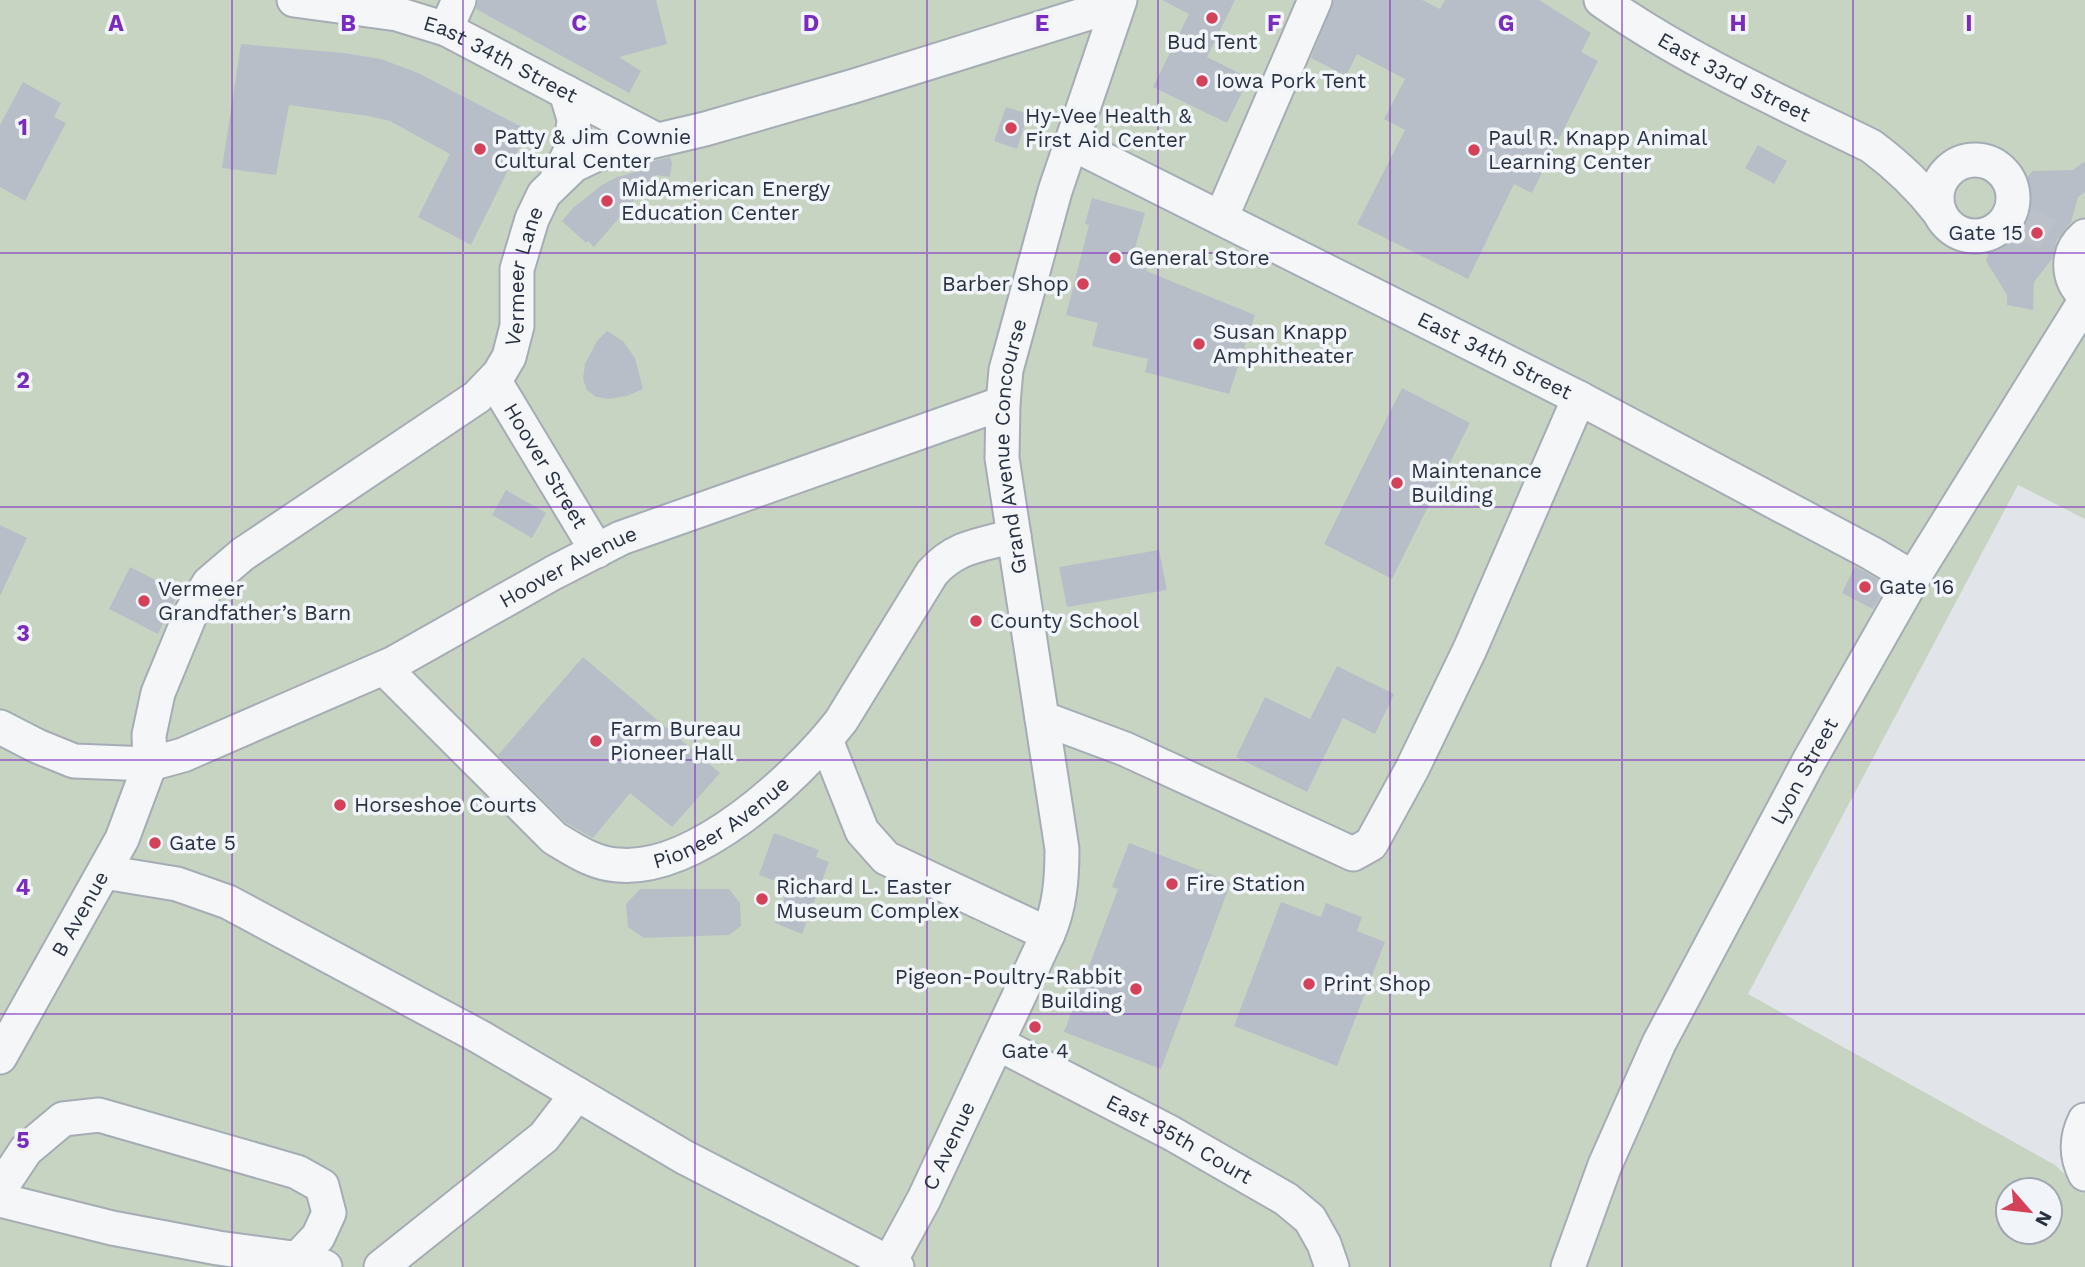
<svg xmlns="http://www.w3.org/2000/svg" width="2085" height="1267" font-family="'Work Sans',sans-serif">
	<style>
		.green { fill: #c7d4c2; fill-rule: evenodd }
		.building { fill: #b8bec8 }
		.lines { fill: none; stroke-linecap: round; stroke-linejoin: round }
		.minor-tunnel { stroke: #bcc1c9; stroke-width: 33; stroke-dasharray: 33 17; stroke-linecap: butt }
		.minor-casing { stroke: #a6acb5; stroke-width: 37 }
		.minor { stroke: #f4f6f8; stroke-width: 33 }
		.grid { fill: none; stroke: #7b2cbf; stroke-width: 2; stroke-opacity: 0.55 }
		.poi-dot { fill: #d34259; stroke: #f1f4f8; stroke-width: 2.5 }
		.labels { text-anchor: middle; stroke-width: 7; stroke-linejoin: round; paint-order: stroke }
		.poi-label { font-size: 21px; fill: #293243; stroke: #f1f4f8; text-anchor: start }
		.street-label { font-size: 21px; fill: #293243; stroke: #f1f4f8 }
		.grid-label { font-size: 23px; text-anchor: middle; font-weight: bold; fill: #7b2cbf; stroke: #f1f4f8; stroke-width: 7; stroke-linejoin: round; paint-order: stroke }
	</style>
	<rect width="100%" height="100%" fill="#e1e5ea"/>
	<path class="green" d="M0,0h2085v519l-67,-34 -270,509 307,171 30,28v74h-2085zM2008,1190h42v42h-42z"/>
	<path class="building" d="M478,0h178l11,44 -48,13 22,14 -12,22 -153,-84z
		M1162,0h73l-28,57 42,21 -22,45 -74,-36 36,-73z
		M1334,0h88l18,9 5,-9h94l52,33 -10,19 17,9 -66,132 -18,-9 -46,95 -111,-55 48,-94 -21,-11 21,-40 -48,-25 -11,22 -35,-18z
		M241,44l103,9 37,6 37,14 110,57 -57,115 -53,-28 32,-63 -60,-33 -22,-5 -79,-11 -13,70 -54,-7z
		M23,82l38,21 -7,14 12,6 -41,78 -25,-14v-62z
		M1006,107l22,7 -11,35 -23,-8z
		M1758,145l29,16 -13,23 -29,-16z
		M670,157l2,6 -2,14 -14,-2 -62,72 -6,-6 -2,2 -24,-22 11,-13 29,-23 15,-8 33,-9v-6z
		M2085,161v31l-7,5 -7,25 -14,18 -5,19 -18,23 -1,28 -26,-5v-10l-21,-34 3,-10 15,-13 14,-18 6,-20 3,-23 6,-6 40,-1z
		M1092,198l53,15 -10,35 16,4 -5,19 109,44 -26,79 -84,-22 3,-13 -56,-13 6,-23 -32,-8 23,-90 -4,-1z
		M607,331l16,10 12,17 8,31 -16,7 -18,3 -13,-2 -9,-7 -4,-11 2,-15 12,-23z
		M1402,388l68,35 -78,156 -68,-35z
		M506,490l40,23 -14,25 -40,-23z
		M0,525l27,13 -27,58z
		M1159,550l8,40 -100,17 -8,-40z
		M1855,566l32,19 -14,24 -31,-16z
		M130,567l49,25 -21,42 -49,-25z
		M583,657l137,116 -48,54 -42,-34 -37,45 -27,-15 -68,-68z
		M1337,666l57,28 -19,40 -32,-16 -36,74 -71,-35 29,-60 45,22z
		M774,833l45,17 -3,7 13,5 -27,72 -27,-11 14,-37 -30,-11z
		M1129,843l102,39 -70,187 -97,-37 54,-143 -6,-2z
		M640,889h89l11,14 1,23 -12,9 -85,3 -16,-11 -2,-23z
		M1281,902l40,15 5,-14 36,14 -5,14 28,11 -48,124 -103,-40z"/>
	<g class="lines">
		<path class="minor-tunnel" d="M2018,220l43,22"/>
		<defs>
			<g id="minor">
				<path id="s1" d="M294,0l103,14 49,15 211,111"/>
				<path id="s2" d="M1601,0c84,59 178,101 270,146 27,20 48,40 68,66"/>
				<path d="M446,29l13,-29"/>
				<path id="s3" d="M1071,143l508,255 292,155 42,25"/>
				<circle cx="1975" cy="198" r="38"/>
				<path d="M555,183l16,-33 3,-31 -8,-27"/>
				<path d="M1221,218l94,-218"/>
				<path d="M2085,236c-20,17 -18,43 0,60"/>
				<path id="s4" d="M494,380l103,171"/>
				<path id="s5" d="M384,668l170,170c20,12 40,26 64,27 77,7 178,-86 223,-144l91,-148c24,-27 49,-28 82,-37"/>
				<path d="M1042,718l83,31 228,105 18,-10 41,-75 58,-120 109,-251"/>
				<path id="s6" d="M0,727l37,19 37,15 76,3 33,-9 209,-91 161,-91 68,-35 382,-135"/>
				<path d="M826,740l36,91 24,27 162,76"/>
				<path d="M104,872l73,12 51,18 252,135 204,120 213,110"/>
				<path id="s7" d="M997,1043l174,90 115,66 24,20 14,25 8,23"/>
				<path id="s8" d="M0,1057l122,-218 28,-75 -1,-29 9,-42 33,-80 18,-30 34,-29 234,-157 22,-23 10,-17 8,-31v-57l15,-50 12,-25 30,-29 21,-10 110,-26 149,-43 264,-82"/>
				<path d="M2085,1120c-9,18 -9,36 0,54"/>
				<path d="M0,1189l26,-39 37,-31 36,-4 198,57 25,14 7,27 -11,24 -21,22"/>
				<path d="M0,1200l112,28 106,20 90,12 17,7"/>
				<path d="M381,1267l163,-130 33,-43"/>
				<path id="s9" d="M887,1267l37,-68 124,-265c12,-27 14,-56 14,-85l-60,-391 1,-55 3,-33 49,-179 65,-191"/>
				<path id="s10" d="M1568,1267l37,-102 54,-122 150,-282 104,-183 172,-277"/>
			</g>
		</defs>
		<use href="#minor" class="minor-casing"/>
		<use href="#minor" class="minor"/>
	</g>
	<path class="grid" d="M232,0v1267M463,0v1267M695,0v1267M927,0v1267M1158,0v1267M1390,0v1267M1622,0v1267M1853,0v1267M0,253h2085M0,507h2085M0,760h2085M0,1014h2085"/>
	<g class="poi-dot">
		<circle cx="1212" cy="18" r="7"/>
		<circle cx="1202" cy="81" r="7"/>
		<circle cx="1011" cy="128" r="7"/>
		<circle cx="480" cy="149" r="7"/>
		<circle cx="1474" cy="150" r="7"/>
		<circle cx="607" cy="201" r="7"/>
		<circle cx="2037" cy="233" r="7"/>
		<circle cx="1115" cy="258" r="7"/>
		<circle cx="1083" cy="284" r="7"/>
		<circle cx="1199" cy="344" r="7"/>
		<circle cx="1397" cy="483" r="7"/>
		<circle cx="1865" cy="587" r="7"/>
		<circle cx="144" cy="601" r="7"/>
		<circle cx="976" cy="621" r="7"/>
		<circle cx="596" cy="741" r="7"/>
		<circle cx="340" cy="805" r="7"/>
		<circle cx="155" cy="843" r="7"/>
		<circle cx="1172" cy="884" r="7"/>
		<circle cx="762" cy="899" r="7"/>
		<circle cx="1309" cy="984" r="7"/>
		<circle cx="1136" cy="989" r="7"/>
		<circle cx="1035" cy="1027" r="7"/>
	</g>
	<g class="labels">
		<g class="poi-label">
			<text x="1212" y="49" text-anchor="middle">Bud Tent</text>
			<text x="1216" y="88">Iowa Pork Tent</text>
			<text x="1025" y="123">Hy-Vee Health &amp;<tspan x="1025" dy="24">First Aid Center</tspan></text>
			<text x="494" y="144">Patty &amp; Jim Cownie<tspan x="494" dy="24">Cultural Center</tspan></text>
			<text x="1488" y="145">Paul R. Knapp Animal<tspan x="1488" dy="24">Learning Center</tspan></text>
			<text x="621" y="196">MidAmerican Energy<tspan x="621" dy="24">Education Center</tspan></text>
			<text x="2023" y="240" text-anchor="end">Gate 15</text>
			<text x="1129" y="265">General Store</text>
			<text x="1069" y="291" text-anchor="end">Barber Shop</text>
			<text x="1213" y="339">Susan Knapp<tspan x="1213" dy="24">Amphitheater</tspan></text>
			<text x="1411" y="478">Maintenance<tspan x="1411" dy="24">Building</tspan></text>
			<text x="1879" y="594">Gate 16</text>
			<text x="158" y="596">Vermeer<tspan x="158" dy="24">Grandfather’s Barn</tspan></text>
			<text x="990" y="628">County School</text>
			<text x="610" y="736">Farm Bureau<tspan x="610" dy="24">Pioneer Hall</tspan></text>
			<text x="354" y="812">Horseshoe Courts</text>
			<text x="169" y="850">Gate 5</text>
			<text x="1186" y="891">Fire Station</text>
			<text x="776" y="894">Richard L. Easter<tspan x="776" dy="24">Museum Complex</tspan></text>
			<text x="1122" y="984" text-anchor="end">Pigeon-Poultry-Rabbit<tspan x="1122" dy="24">Building</tspan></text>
			<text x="1323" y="991">Print Shop</text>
			<text x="1035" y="1058" text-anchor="middle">Gate 4</text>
		</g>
		<g class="street-label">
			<text dy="7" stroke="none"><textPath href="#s1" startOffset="217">East 34th Street</textPath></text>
			<text dy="7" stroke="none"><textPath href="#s2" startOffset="154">East 33rd Street</textPath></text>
			<text dy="7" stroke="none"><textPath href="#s8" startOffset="984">Vermeer Lane</textPath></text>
			<text dy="7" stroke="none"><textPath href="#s3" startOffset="474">East 34th Street</textPath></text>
			<text dy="7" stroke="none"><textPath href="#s9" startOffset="864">Grand Avenue Concourse</textPath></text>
			<text dy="7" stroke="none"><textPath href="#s4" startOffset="100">Hoover Street</textPath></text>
			<text dy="7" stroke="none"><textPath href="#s6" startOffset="621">Hoover Avenue</textPath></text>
			<text dy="7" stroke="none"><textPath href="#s10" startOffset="550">Lyon Street</textPath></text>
			<text dy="7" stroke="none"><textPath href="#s5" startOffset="425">Pioneer Avenue</textPath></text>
			<text dy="7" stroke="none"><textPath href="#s8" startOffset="164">B Avenue</textPath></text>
			<text dy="7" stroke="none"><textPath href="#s7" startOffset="206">East 35th Court</textPath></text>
			<text dy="7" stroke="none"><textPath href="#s9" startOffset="136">C Avenue</textPath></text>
		</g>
	</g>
	<g class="grid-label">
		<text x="116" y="31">A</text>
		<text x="348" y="31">B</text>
		<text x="579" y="31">C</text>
		<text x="811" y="31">D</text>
		<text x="1042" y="31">E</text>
		<text x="1274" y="31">F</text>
		<text x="1506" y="31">G</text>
		<text x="1738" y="31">H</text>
		<text x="1969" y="31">I</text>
		<text x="23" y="135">1</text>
		<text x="23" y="388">2</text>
		<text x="23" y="641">3</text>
		<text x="23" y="895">4</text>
		<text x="23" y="1148">5</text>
	</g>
	<g transform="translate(2029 1211) rotate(118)"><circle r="33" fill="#f1f4f8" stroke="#a1a6b0" stroke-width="2"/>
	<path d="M0-5L12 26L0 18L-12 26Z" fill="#d34259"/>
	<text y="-10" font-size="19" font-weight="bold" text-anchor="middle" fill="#293243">N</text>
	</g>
</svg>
